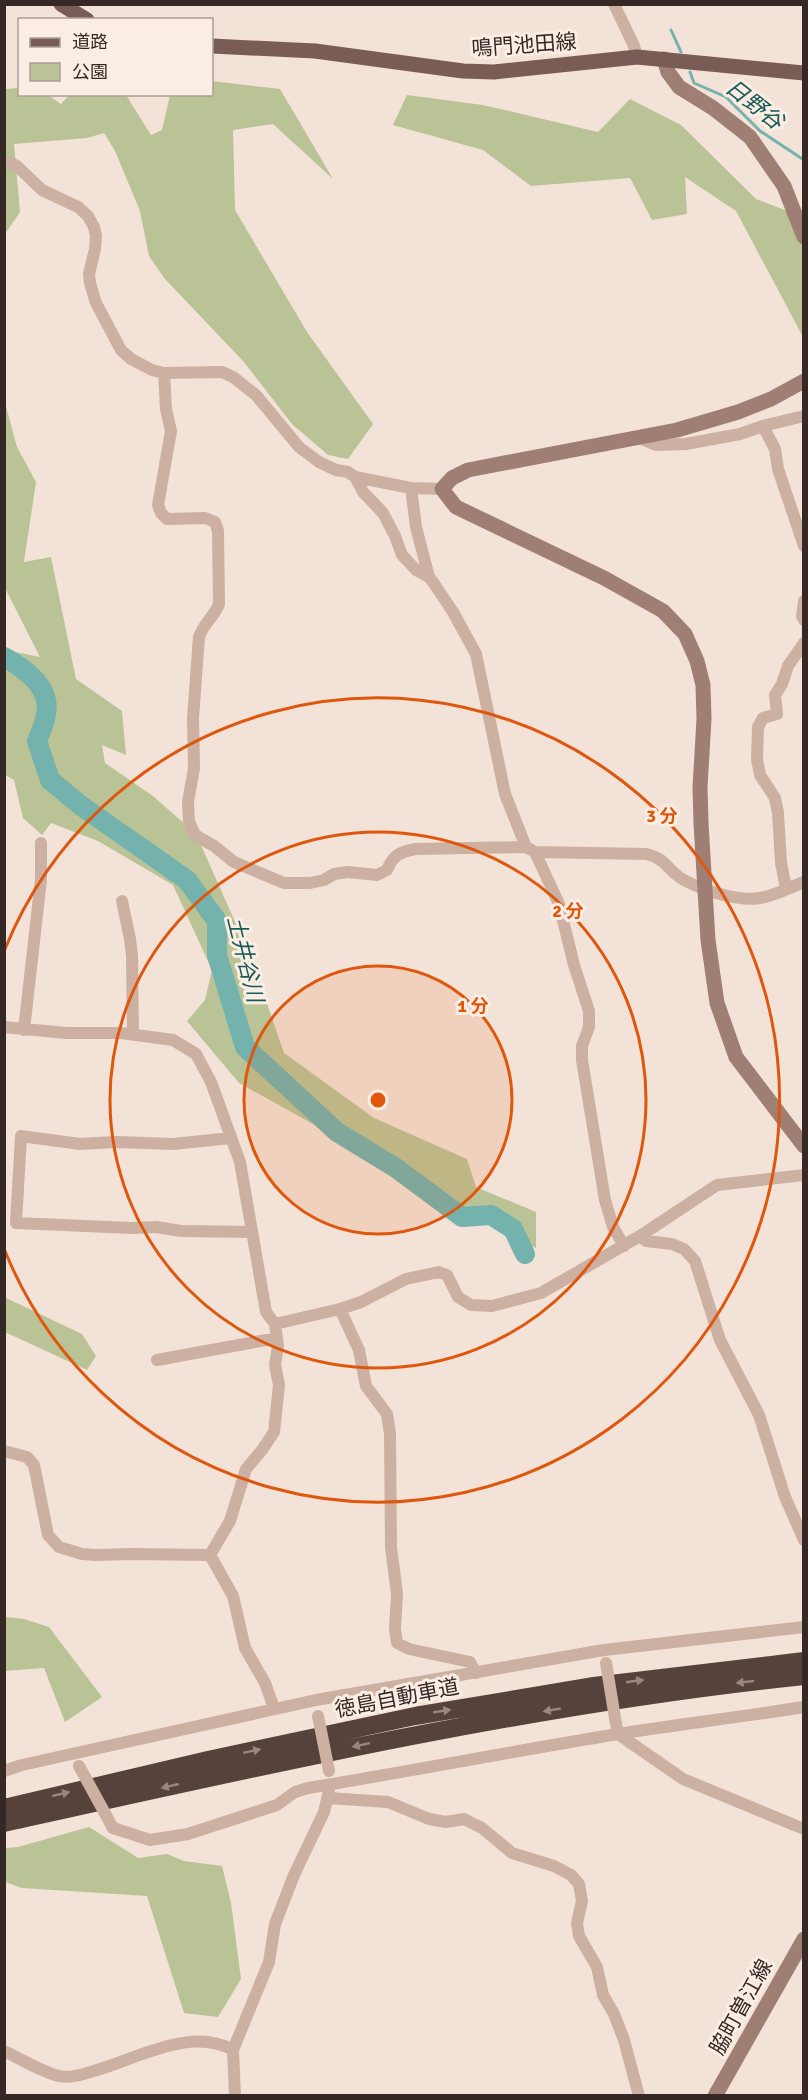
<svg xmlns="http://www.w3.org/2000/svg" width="808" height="2100" font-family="Signika,'Noto Sans JP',sans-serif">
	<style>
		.green { fill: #bac396 }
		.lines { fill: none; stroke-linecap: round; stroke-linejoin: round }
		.stream { stroke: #74b2ad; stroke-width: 3 }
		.river { stroke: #74b2ad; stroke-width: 20 }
		.street { stroke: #ccb0a2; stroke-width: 12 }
		.secondary { stroke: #9f7e74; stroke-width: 15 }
		.primary { stroke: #795c55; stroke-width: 15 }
		.highway { stroke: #57413b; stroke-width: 18 }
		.street-bridge { stroke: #ccb0a2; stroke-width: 12 }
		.oneway { fill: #98867f }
		.ring { fill: none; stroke: #df570d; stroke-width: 3 }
		.labels { text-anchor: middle; stroke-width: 6; stroke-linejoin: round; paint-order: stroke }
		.street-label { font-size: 21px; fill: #362825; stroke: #faede4 }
		.water-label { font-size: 22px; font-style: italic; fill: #185a56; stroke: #faede4 }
		.centre { fill: #df570d; stroke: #faede4; stroke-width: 3 }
		.ring-label { font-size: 18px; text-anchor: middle; font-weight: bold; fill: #df570d; stroke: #faede4; stroke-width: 6; stroke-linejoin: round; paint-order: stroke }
	</style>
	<rect width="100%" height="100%" fill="#f3e2d7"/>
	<path class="green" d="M212,81l68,8 53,90 -60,-55 -40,6 2,80 72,122 66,92 -25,35 -20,-4 -36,-31 -48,-62 -79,-83 -16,-23 -9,-45 -25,-60 -11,-18 -17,5 -73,6 6,68 -15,22v-145l14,-1 1,6 28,1 13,9 8,-9h57l25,40 11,-5 8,-35 42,-1z
		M407,95l76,10 115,27 32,-33 51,26 75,74 47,18v118h-1l-66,-124 -51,-34 2,37 -35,6 -22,-42 -99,8 -48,-36 -90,-25z
		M4,399l13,48 19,35 -12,80 27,-5 25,122 46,32 4,44 -24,-10 3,18 48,33 43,38 56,126 32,93 90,65 93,41 9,28 60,25v36l-297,-165 -52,-62 18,-21 7,-30 -39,-85 -75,-44 -47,-18 -9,12 -19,-17 -9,-38 -9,-5v-116l10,-7 25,5 -35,-69z
		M4,1297l78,37 14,22 -9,14 -82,-38z
		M5,1617l19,2 25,8 53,70 -37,25 -21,-54 -39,3z
		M89,1827l49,31 29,-4 17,7 38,5 9,37 10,76 -23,38 -34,-4 -37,-117 -125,-8 -17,-6v-34l13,-1z"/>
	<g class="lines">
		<path class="stream" d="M671,30l10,22
			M690,72l4,11 32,14 34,34 44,29"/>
		<path class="river" d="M4,657c16,9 38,23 42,43 3,14 -4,29 -9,41l13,39 30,25 107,75 30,41v34l28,92 92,85 59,36 66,49 29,-2 22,14 12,25"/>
		<path class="street" d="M614,4l20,42 3,11
			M4,163h7l6,3 25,24 36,17 10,9 6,11 2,9 -1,13 -6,25 1,9 6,20 25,47 10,9 21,11 12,3 58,-1 11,5 23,18 43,52 20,15 17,8 12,2 7,5 8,15 20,21 12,23 7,19 14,15 13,7 4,5 20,30 23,42 29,140 21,53 9,5 111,2c22,5 21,17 38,26 18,10 55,22 76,18 15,-2 30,-11 44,-16
			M164,373l2,36 5,22 -13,74 3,8 6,6 38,-1 10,4 3,9 1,73c-5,13 -16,20 -20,33l-6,81 1,50 -6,34 1,19 6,14 19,11 20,16 50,21h26l14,-3 10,-6 14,-2 29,3 10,-5c6,-15 13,-18 28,-21l111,-2
			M763,426l12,23 3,20 26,77
			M639,438l17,7 30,-1 54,-10 23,-8 41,-10
			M355,477l56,11 31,1
			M411,488l5,39 13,50
			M804,601l-2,15 2,4
			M535,852l24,52 15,61 15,46v16l-7,19v14l23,140 8,27 11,19
			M786,888l-5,-25 -3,-50 -3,-15 -15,-23 -3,-16 1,-32 5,-9 14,-4 -2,-19 7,-11 6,-18 16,-23
			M122,901l8,38 2,17 1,78
			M4,1027l62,6h55l52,7 23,14 15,28 29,80 26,150 9,12 3,22 -3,19 4,20 -5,47 -12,18 -16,19 -16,52 -20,34
			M24,1030l17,-151v-36
			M231,1138l-58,6 -57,-2 -36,2 -59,-8 -5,87 116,5 24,-1 25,4 71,1
			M640,1236l6,5 26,3 12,5 11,12 25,79 39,75 26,82 19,43
			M340,1309l19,41 7,36 21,28 3,20 1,113 6,47 -2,34 2,15 12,6 61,13 6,11
			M275,1324l65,-15 21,-7 45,-23 33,-7 8,3 11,22 13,8 21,1 49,-13 99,-57 77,-51 87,-10
			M157,1360l120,-22
			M4,1451l23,6 7,8 14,70 11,12 23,7 15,1 33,-1 80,1
			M210,1555l23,41 12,52 20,35 9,25
			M615,1718l3,16 65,45 121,50
			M4,1771l18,-6 294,-65 288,-50 200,-23
			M328,1798l60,4 41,17 17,3 18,-3 18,9 30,25 42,13 17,9 8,9 3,17 -5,22 2,13 18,31 6,28 11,19 10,26 15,56
			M113,1828l37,12 38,-6 89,-29 18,-13 13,-4c103,-17 206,-37 310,-54 62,-10 124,-17 186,-27
			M4,2051c17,8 38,21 55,25 13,3 29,-3 41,-7 40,-12 91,-42 133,-19
			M235,2096l-2,-46 36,-88 6,-38 19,-49 30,-63 5,-21"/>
		<path class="secondary" d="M664,59l4,13 11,15 34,21 37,29 34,49 20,51
			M804,381l-33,18 -33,13 -61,18 -209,40 -16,8 -10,11 14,18 148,71 59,33 22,23 12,27 6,24 1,34 -4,68 1,36 7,117 9,63 19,54 68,89
			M715,2096l89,-157"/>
		<path class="primary" d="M61,4l26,16
			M212,46l103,5 148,20 31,1 143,-15 167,16"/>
		<path class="highway" d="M4,1808l204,-48 207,-44 179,-30 210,-25
			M4,1823c265,-59 530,-119 800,-147"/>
		<path class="street-bridge" d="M606,1663l9,55
			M318,1716l11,55
			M79,1766l34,62"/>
	</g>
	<defs><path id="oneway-solid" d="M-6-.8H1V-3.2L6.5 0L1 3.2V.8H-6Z" transform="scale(1.5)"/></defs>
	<g class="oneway">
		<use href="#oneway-solid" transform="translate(635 1681) rotate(-8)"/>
		<use href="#oneway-solid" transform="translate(745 1682) rotate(174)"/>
		<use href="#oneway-solid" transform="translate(552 1710) rotate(170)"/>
		<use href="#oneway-solid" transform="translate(442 1711) rotate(-9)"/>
		<use href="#oneway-solid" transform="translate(361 1745) rotate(168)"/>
		<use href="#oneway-solid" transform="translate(252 1751) rotate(-12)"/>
		<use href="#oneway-solid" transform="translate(170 1786) rotate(167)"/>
		<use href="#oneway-solid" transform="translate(61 1794) rotate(-13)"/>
	</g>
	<circle cx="378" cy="1100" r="134" fill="#df570d" fill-opacity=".12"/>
	<g class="ring">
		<circle cx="378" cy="1100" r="134"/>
		<circle cx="378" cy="1100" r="268"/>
		<path d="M5 949A402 402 0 1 1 5 1251"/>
	</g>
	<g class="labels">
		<g class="street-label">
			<text transform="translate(524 45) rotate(-4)" y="7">鳴門池田線</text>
			<text transform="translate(397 1698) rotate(-11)" y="7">徳島自動車道</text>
			<text transform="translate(741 2007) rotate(-61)" y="7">脇町曽江線</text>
		</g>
		<g class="water-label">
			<text transform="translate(755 104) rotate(38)" y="8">日野谷</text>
			<text transform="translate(246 959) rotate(76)" y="8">土井谷川</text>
		</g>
	</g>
	<circle cx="378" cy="1100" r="9" class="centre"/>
	<g class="ring-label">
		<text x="662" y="822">3 分</text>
		<text x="568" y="917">2 分</text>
		<text x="473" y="1012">1 分</text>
	</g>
	<rect width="808" height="2100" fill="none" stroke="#362825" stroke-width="12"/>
	<rect x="18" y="18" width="195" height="78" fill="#faede4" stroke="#ac9e98" stroke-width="1.5"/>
	<rect x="30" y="38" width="30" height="9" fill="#795c55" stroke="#ac9e98" stroke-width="1.5"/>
	<text x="72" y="48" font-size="18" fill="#362825">道路</text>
	<rect x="30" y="63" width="30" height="18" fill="#bac396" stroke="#ac9e98" stroke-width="1.5"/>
	<text x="72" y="78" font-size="18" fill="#362825">公園</text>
</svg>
